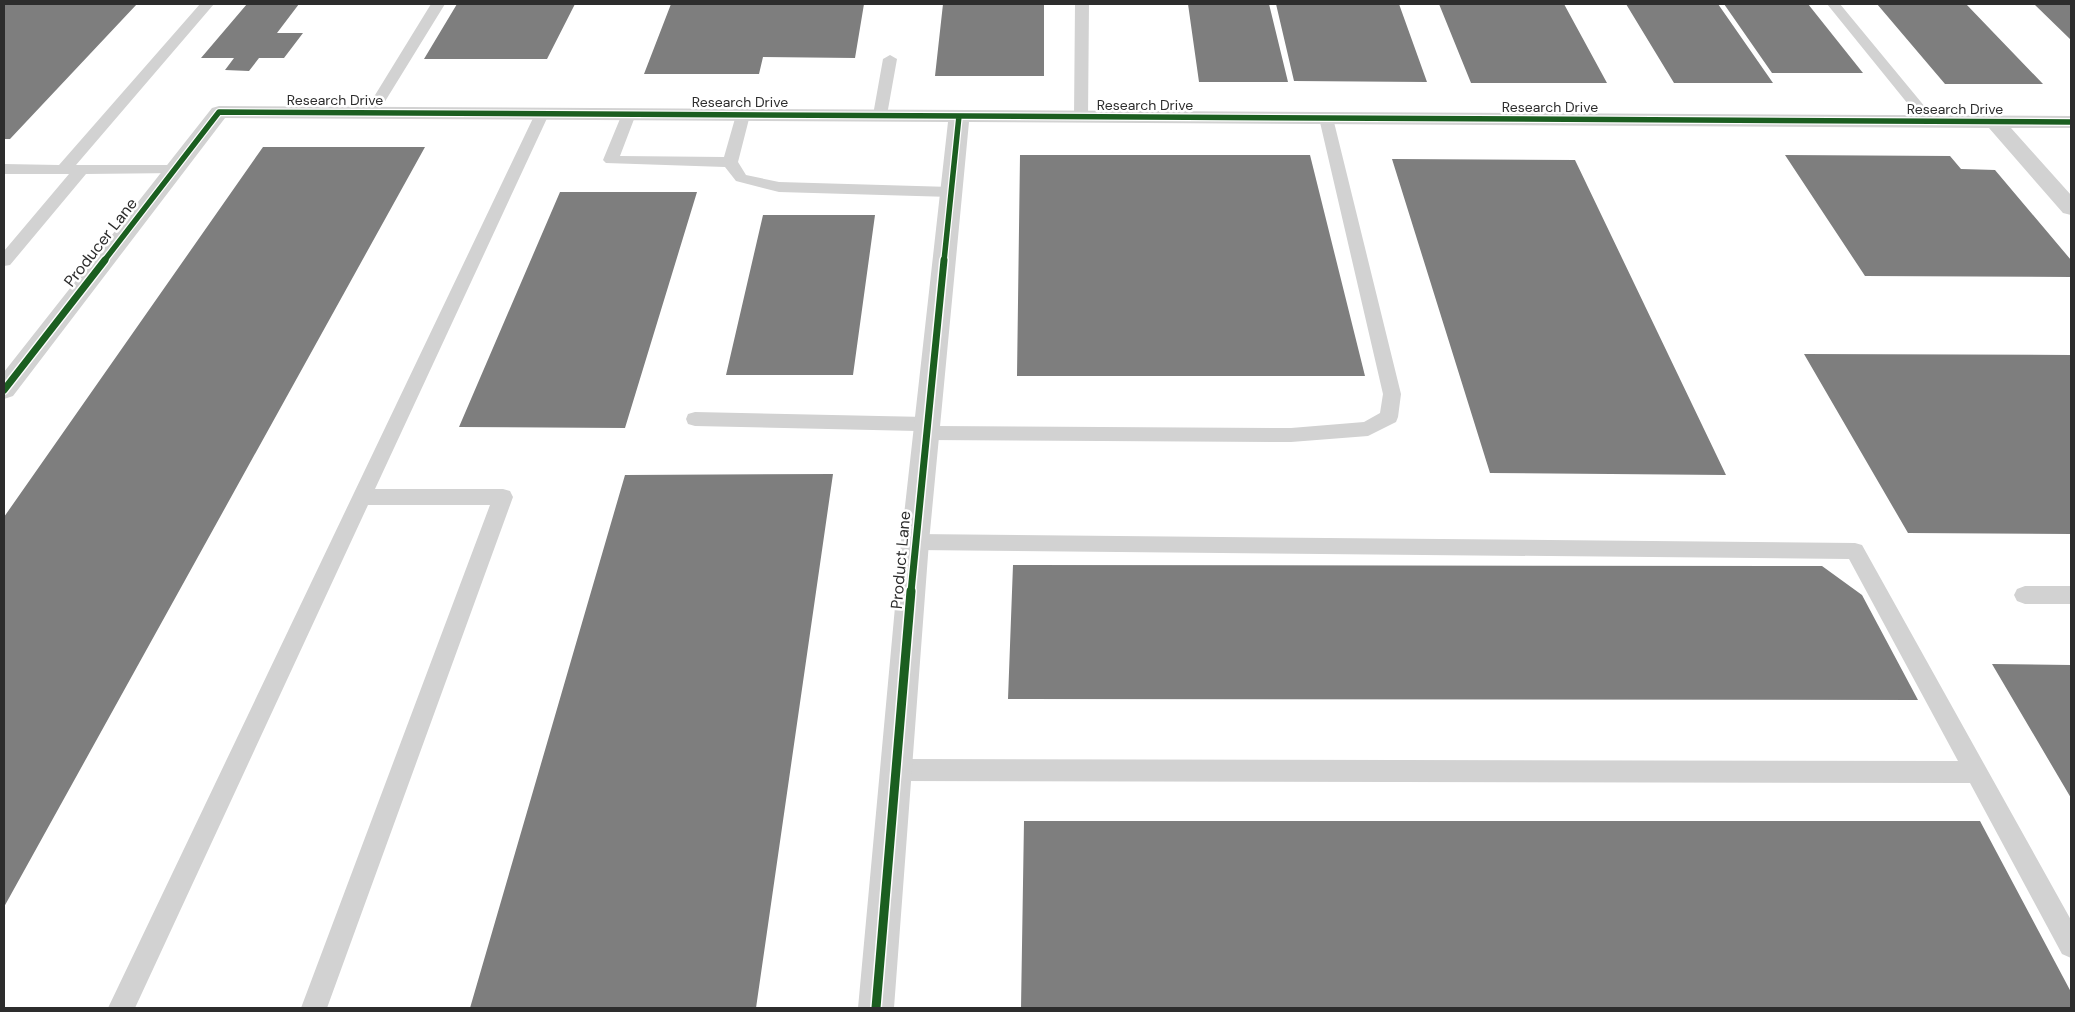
<svg xmlns="http://www.w3.org/2000/svg" width="2075" height="1012" font-family="'DM Sans',sans-serif">
	<style>
		.building { fill: #7e7e7e }
		.lines { fill: none; stroke-linecap: round; stroke-linejoin: round }
		.service { fill: #d2d2d2; fill-rule: evenodd }
		.minor { fill: #d2d2d2; fill-rule: evenodd }
		.cycleway-far2-casing { stroke: #fff; stroke-width: 8 }
		.cycleway-far1-casing { stroke: #fff; stroke-width: 10 }
		.cycleway-casing { stroke: #fff; stroke-width: 12 }
		.cycleway-far2 { stroke: #1b5e20; stroke-width: 5.5 }
		.cycleway-far1 { stroke: #1b5e20; stroke-width: 7 }
		.cycleway { stroke: #1b5e20; stroke-width: 9 }
		.labels { text-anchor: middle; stroke-width: 5; stroke-linejoin: round; paint-order: stroke }
		.far-street-label { font-size: 14px; fill: #2d2d2d; stroke: #fff }
		.street-label { font-size: 16px; fill: #2d2d2d; stroke: #fff }
	</style>
	<rect width="100%" height="100%" fill="#fff"/>
	<path class="building" d="M4,4h133l-127,135h-6z
		M247,4h52l-22,29h26l-19,25h-25l-10,13 -24,-1 9,-12h-33z
		M457,4h118l-28,55h-123z
		M671,4h193l-9,54 -92,-1 -4,17h-115z
		M943,4h101v72h-109z
		M1188,4h81l19,78h-89z
		M1276,4h123l28,78 -133,-1z
		M1439,4h125l43,79h-136z
		M1626,4h92l55,79h-99z
		M1724,4h84l55,69h-91z
		M1877,4h89l77,80h-98z
		M2034,4h37v36z
		M263,147h162l-421,760v-390z
		M1020,155h290l55,221h-348z
		M1785,155l165,1 11,13 34,1 76,90v17l-206,-1z
		M1392,159l183,1 151,315 -236,-2z
		M560,192h137l-72,236 -166,-1z
		M763,215h112l-22,160h-127z
		M1804,354l267,1v179l-163,-1z
		M833,474l-77,534h-286l155,-533z
		M1013,565l809,1 40,29 56,105 -910,-1z
		M1992,664l79,1v133z
		M1024,821h956l91,171v16h-1050z"/>
	<g class="lines">
		<path class="service" d="M200,4h14l-138,161h97l5,2 3,3 -3,3 -92,1 -76,91 -6,1v-15l65,-77h-65v-10l55,1z
			M431,4h14l-69,112h-10l-2,-3z
			M1075,4h14l-1,113 -2,3h-10l-2,-3z
			M1827,4h13l95,115 2,3 -2,3h-10z
			M890,55l7,4 -10,56 -2,3h-10l-2,-3 10,-56z
			M542,110l5,1 2,3 -174,375h128l7,2 3,6 -186,511h-26l189,-503h-122l-233,503h-27l427,-894 2,-3z
			M629,110l5,1 2,3 -16,42 104,1 12,-42 2,-3h10l2,3 -12,47 8,13 33,7 172,5 6,2 2,3 -2,3 -6,2 -172,-5 -43,-11 -11,-14 -119,-4 -3,-3 19,-46 2,-3z
			M1326,114l5,1 2,3 68,276 -3,23 -2,5 -28,14 -77,6 -366,-2 -7,-2 -3,-5 2,-2 -222,-5 -7,-2 -2,-5 2,-5 7,-2 231,5 7,2 2,5 -1,2 357,2 73,-6 16,-9 3,-19 -64,-276 2,-3z
			M915,534l940,9 7,2 209,375v38l-9,-4 -92,-171 -1074,-2 -8,-3 -4,-8 4,-8 8,-3 1062,2 -109,-202 -934,-9 -7,-2 -3,-6 3,-6z
			M2025,586h46v18h-46l-8,-3 -3,-6 3,-6z"/>
		<path class="minor" d="M219,106l1852,10v12h-60l60,67v20l-8,-2 -74,-85 -1020,-6 -40,420 -35,466h-36l43,-466 47,-420 -723,-4 -212,278 -9,3v-27l208,-264z"/>
		<defs>
			<path id="cycleway-far2" d="M104,261l115,-149 1852,10
				M944,261l15,-145"/>
			<path id="cycleway-far1" d="M4,390l101,-130
				M911,592l33,-332"/>
			<path id="cycleway" d="M876,1008l35,-417"/>
		</defs>
		<use href="#cycleway-far2" class="cycleway-far2-casing"/>
		<use href="#cycleway-far1" class="cycleway-far1-casing"/>
		<use href="#cycleway" class="cycleway-casing"/>
		<use href="#cycleway-far2" class="cycleway-far2"/>
		<use href="#cycleway-far1" class="cycleway-far1"/>
		<use href="#cycleway" class="cycleway"/>
	</g>
	<g class="labels">
		<g class="far-street-label">
			<text x="335" y="105">Research Drive</text>
			<text x="740" y="107">Research Drive</text>
			<text x="1145" y="110">Research Drive</text>
			<text x="1550" y="112">Research Drive</text>
			<text x="1955" y="114">Research Drive</text>
		</g>
		<g class="street-label">
			<text transform="translate(100 242) rotate(-52)" y="6">Producer Lane</text>
			<text transform="translate(900 560) rotate(-85)" y="6">Product Lane</text>
		</g>
	</g>
	<rect width="2075" height="1012" fill="none" stroke="#2d2d2d" stroke-width="10"/>
</svg>
